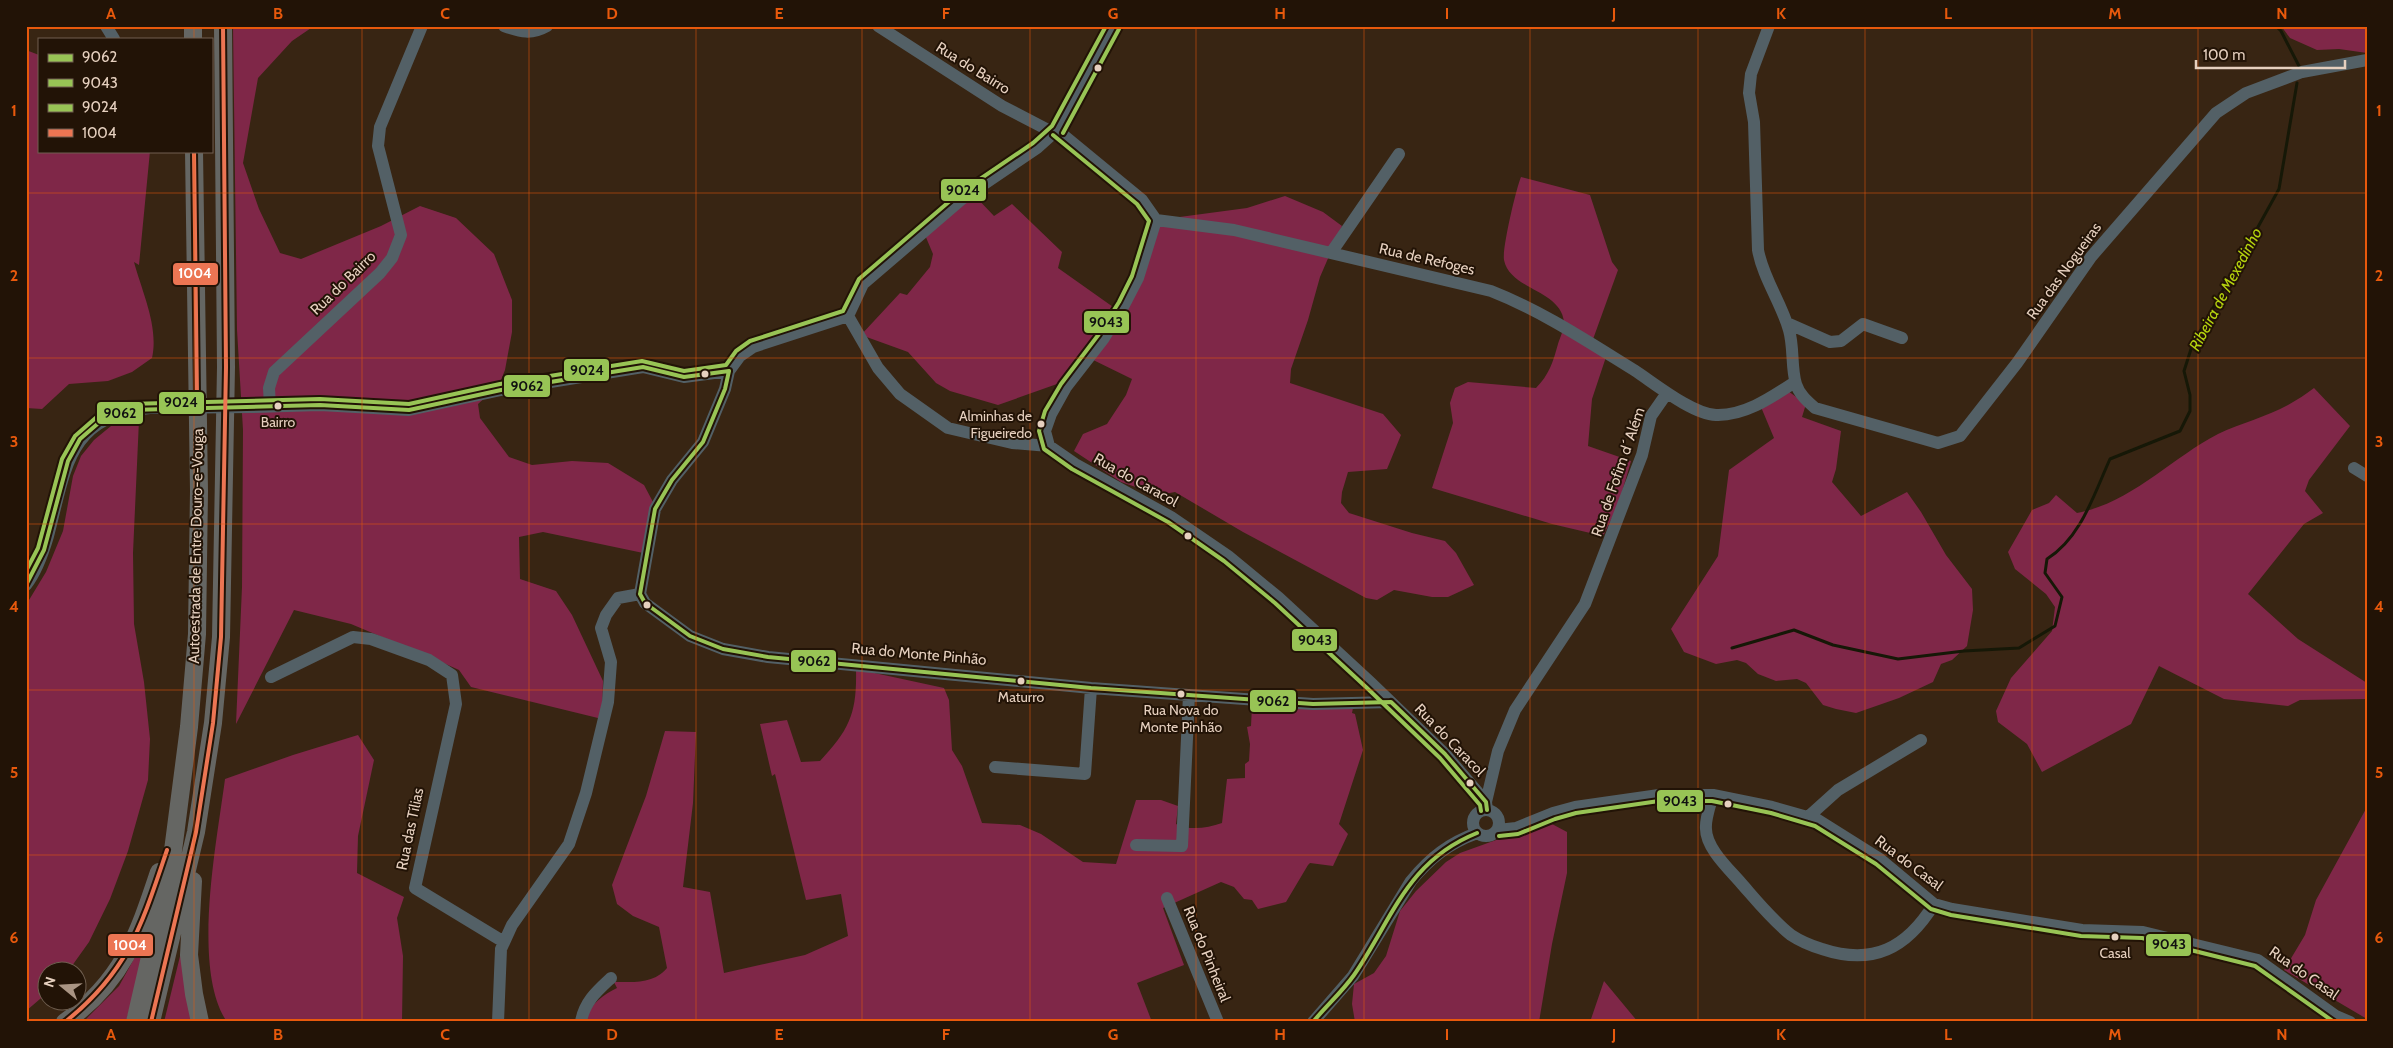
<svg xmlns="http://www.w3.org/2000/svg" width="2393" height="1048" font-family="Cabin,sans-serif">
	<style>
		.green { fill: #7f2748 }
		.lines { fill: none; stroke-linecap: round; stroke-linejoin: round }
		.stream { stroke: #161807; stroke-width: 3 }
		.minor { stroke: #536066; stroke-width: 12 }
		.highway { stroke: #656663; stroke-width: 18 }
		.minor-bridge { stroke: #536066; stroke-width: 12 }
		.bus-1-casing { stroke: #221306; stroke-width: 8 }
		.bus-2-casing { stroke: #221306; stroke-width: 8 }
		.bus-3-casing { stroke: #221306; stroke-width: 8 }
		.bus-4-casing { stroke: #221306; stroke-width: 8 }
		.bus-1 { stroke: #98c455; stroke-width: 4 }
		.bus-2 { stroke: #98c455; stroke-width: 4 }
		.bus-3 { stroke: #98c455; stroke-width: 4 }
		.bus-4 { stroke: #ec7553; stroke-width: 4 }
		.grid { fill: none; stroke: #e8590c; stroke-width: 1; stroke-opacity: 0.55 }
		.bus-dot { fill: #e6d0bf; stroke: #221306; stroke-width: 2 }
		.labels { text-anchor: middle; stroke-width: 4; stroke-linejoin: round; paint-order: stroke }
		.bus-label { font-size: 14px; fill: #e6d0bf; stroke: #221306 }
		.street-label { font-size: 15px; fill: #e6d0bf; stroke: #221306 }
		.water-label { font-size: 16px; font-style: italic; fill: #b5d20e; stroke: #221306 }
		.line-badge { stroke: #221306; stroke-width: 2 }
		.badge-label { font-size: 14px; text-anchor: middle; font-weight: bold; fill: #fff }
		.pale-badge-label { font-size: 14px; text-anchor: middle; font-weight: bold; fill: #111 }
		.neatline { fill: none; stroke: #e8590c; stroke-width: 2 }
		.grid-label { font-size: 16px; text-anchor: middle; font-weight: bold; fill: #e8590c }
	</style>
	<rect width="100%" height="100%" fill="#382513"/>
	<path class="green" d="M233,26h81l-22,15 -34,37 -15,85 16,46 21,44 21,6 80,-33 39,-20 36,12 38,36 18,46v32l-7,38 -6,15 -21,19 2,14 29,39 23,8 40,-4 36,2 36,22 9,17 -5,52 -105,-22 -24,5 1,42 36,12 16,24 31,66 -1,38 -131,-32 -12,-17 -20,-9 -88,-37 -57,-14 -58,114 6,-137 1,-157 -6,-100z
		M2281,26h86v27l-28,-4 -22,1 -27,-12z
		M26,50l13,5v96h111l-11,114 -5,-3c8,30 25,65 18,96l-20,14 -24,9 -39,3 -27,25 -16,-1 2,-181z
		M1521,177l69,18 22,67 6,8 -26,72 15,12 -15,45 -4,47 43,15 -13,45 -15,30 -51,-12 -120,-36 21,-65 -3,-20 5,-15 13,-6 68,6c13,-13 17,-26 22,-44 2,-6 6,-15 6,-22 -3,-32 -54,-32 -60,-62 -2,-11 12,-71 17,-83z
		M974,195l20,21 18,-12 50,48 -4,16 65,46 34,-94 90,-12 38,-12 38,16 19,14 -22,51 -12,43 -17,49 -1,14 93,31 18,21 -14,34 -39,3 -6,20 -1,11 8,10 63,20 33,8 11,12 18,32 -26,12h-16l-38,-7 -17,10 -11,-2 -123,-66 -68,-40 -16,3 -38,-13 -47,-31 9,-17 24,-10 19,-29 6,-16 -49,-24 -26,29 -59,21 -48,-14 -14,-8 -28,-31 -47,-17 39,-42 7,2 23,-28 3,-13 -8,-19z
		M2314,388l36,38 -41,54 -4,11 18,22 -19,11 -56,70 50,45 69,44v16l-67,1 -12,6 -64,-7 -65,-33 -28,58 -89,48 -15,-28 -29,-22 -2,-11 15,-33 41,-47 3,-24 -9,-13 -31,-25 -7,-17 24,-42 17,-7 7,-8 21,18c54,-10 93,-54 141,-79 23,-11 48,-17 70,-29 9,-5 18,-11 26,-17z
		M1788,391l18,13 -4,13 39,14 -5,38 -4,13 29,34 46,-24 14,20 25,43 26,34 1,21 -6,36 -15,14 -11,4 -8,18 -34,16 -43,15 -20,-4 -13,-4 -17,-22 -9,-4 -21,2 -18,-7 -12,-11 -9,-3 -21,4 -32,-12 -13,-23 47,-73 11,-86 45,-32 -13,-31z
		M139,420l-6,133 1,71 10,58 6,57 -2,41 -20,71 -18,48 -21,43 -20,28h-21l-1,23 -21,18v-406l20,-33 17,-41 10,-55 8,-20 13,-16 17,-14z
		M856,669l88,19 5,12 3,50 10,16 20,57 38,2 21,9 42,28 33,2 20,-64h25l17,6 -2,18c14,7 31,4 46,-1l5,-44 18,-1v-14l4,-3 1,-17 -3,-17 4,-1 1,-20 15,1 1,-6 86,2 -2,10 3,1 8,36 -24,74 9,10 -15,32 -23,-3 -2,2 -22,37 -28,7 -6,-9 -8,-1 -10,-12 -13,-5 -58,26 21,57 -47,18 15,39h-566c2,-17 17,-27 31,-34l-3,-6c19,0 40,2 53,-14l-8,-41 -26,-11 -16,-12 -5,-19 34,-89 19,-65 31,1 -3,71 -10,84 27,5 14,81 81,-18 43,-19 -7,-42 -35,6 -31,-126 -3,2 -12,-52 27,-4 14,42 19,-1c30,-32 37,-48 36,-92z
		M358,735l16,25 -16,76 -1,37 47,24 -7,21 6,38 -1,66h-175c-36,-53 -10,-181 -2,-243l68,-24z
		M2367,807v212l-83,-49 21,-35 11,-35z
		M1552,824l15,8v41l-15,71 -13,78h-184l-3,-18 2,-20 20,-11 12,-17 14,-45 16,-20 30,-29 14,-9 78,-28z
		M140,948l5,1 -19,73h-43l36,-36z
		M182,948l13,74h-31z
		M1604,981l34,41h-48z"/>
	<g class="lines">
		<path class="stream" d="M2276,26l5,5 18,35
			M1732,648l62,-18 39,15 65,14 66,-8 55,-3 36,-22 7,-29 -17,-24 2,-14c34,-21 47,-65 63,-100l70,-28 10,-20v-16l-6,-24 8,-25 87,-157 18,-106"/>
		<path class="minor" d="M106,26l8,13
			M504,26c17,6 27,9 43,0
			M878,26l124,80 52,27
			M1769,26l-18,48 -2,19 5,29 4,128c5,28 23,52 31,80 5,17 2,38 7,54 3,10 11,17 19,24l123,35 22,-7 57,-73 74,-106 125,-144 30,-20 56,-21 65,-12
			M1057,130l85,70 14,20 -18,58 -14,27 -20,33 -38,49 -15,27 -6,17 4,15 26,18 96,53 57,39 51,42 92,85 74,71 41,48 1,8
			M1156,220l78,10 257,61c51,20 96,50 143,79 20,13 58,44 82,45 29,1 56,-18 79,-33
			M1331,253l68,-99
			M848,316l30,52 22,26 48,34 64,15 37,3
			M1787,323l43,19 11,-1 22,-17 39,14
			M270,406l-1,-18 5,-16 106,-99 12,-15 9,-23 -23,-89 2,-19 42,-101
			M252,407l68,-2 89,5 92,-20 142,-23 41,10 45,-6
			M2354,468l13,8
			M26,585c11,-14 17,-32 22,-49 18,-68 19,-120 102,-128
			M640,594l15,-85 17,-29 31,-38 22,-53 4,-18 11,-15 13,-9 95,-31 15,-32 99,-85 75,-51 20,-18 56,-104
			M640,594l5,9 45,33 33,13 45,8 323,31 222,16 78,-2
			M271,677l82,-40 18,2 58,21 23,15 4,29 -41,184 89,54
			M995,767l90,7 6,-86
			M1713,795c-3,11 -8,24 -7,34 0,19 23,40 35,54 15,17 31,37 50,52 9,6 21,11 31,14 51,17 85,-1 112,-45
			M1486,802l12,-51 17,-41 70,-106 57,-149 9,-39 16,-23
			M1473 823a13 13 0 1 1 26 0a13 13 0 1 1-26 0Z
			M1808,817l30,-27 83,-50
			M1498,830l18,-2 37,-15 22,-6 84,-12h54l59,12 46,13 62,39 54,45 18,5 130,21 61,2 115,28 78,56 14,6
			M1136,845l46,1 7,-151
			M1167,898l51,124
			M498,1022l3,-73 11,-24 57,-81 17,-51 22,-91 3,-40 -10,-34 5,-13 12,-17 22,-4
			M581,1022c3,-20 16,-31 30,-44
			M1313,1022l40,-46 58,-95c19,-23 38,-38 66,-48"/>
		<path class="highway" d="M193,26v13
			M193,881l-4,74 5,39 6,28
			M65,1022c58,-41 73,-87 94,-150
			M135,1022l36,-156 18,-139 8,-93 2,-143 -5,-340
			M151,1022l45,-190 17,-109 8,-86 5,-270 -3,-341"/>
		<path class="minor-bridge" d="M150,408l102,-1"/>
		<defs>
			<path id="bus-1" d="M26,585l18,-35 24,-89 12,-22 22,-19 27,-10 191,-5 89,5 92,-20 142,-23 41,10 45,-6
				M640,594l5,9 45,33 33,13 45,8 323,31 222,16 78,-2
				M640,594l15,-85 17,-29 31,-38 22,-53 4,-18
				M1391,702l54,52 41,48 1,8
				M1313,1022c13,-16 29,-30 41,-47 39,-57 53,-114 123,-142"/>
			<path id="bus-2" d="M1063,133l56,-104
				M1053,135l84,69 12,17 -17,55 -13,26 -20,32 -38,50 -16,27 -6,20 5,18 28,20 96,53 56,39 51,42 92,85 73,70 40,47 1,6
				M1499,836l19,-2 37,-15 21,-6 83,-12h53l59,12 44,13 61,38 55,45 20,6 130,21 61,2 113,28 79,56"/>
			<path id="bus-3" d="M26,571l12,-23 24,-89 13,-23 24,-21 28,-11 193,-5 89,5 91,-20 142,-23 42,10 42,-6 10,-14 14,-10 93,-30 16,-32 99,-85 75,-51 19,-17 54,-100"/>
			<path id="bus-4" d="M194,151l3,245
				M65,1022c64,-51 77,-98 102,-172
				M151,1022l45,-190 17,-109 8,-86 5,-270 -3,-341"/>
		</defs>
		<use href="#bus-1" class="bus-1-casing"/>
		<use href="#bus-2" class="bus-2-casing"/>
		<use href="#bus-3" class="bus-3-casing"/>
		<use href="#bus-4" class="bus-4-casing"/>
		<use href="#bus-1" class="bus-1"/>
		<use href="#bus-2" class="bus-2"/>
		<use href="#bus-3" class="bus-3"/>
		<use href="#bus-4" class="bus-4"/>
	</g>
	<path class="grid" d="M194,26v13M362,26v996M529,26v996M696,26v996M862,26v996M1030,26v996M1196,26v996M1364,26v996M1530,26v996M1698,26v996M1865,26v996M2032,26v996M2198,26v996M194,151v871M26,193h2341M26,358h2341M26,524h2341M26,690h2341M26,855h2341"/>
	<g class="bus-dot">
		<circle cx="1098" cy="68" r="4.5"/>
		<circle cx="705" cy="374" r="4.5"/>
		<circle cx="278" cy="406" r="4.5"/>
		<circle cx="1041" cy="424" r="4.5"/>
		<circle cx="1188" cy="536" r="4.5"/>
		<circle cx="647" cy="605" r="4.5"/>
		<circle cx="1021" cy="681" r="4.5"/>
		<circle cx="1181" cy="694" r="4.5"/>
		<circle cx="1470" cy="783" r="4.5"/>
		<circle cx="1728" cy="804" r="4.5"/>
		<circle cx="2115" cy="937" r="4.5"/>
	</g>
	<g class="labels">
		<g class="bus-label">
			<text x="1032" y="421" text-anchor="end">Alminhas de<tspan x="1032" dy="17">Figueiredo</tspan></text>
			<text x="278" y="427">Bairro</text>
			<text x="1021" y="702">Maturro</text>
			<text x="1181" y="715">Rua Nova do<tspan x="1181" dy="17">Monte Pinhão</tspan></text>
			<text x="2115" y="958">Casal</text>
		</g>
		<g class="street-label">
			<text transform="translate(973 68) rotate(32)" y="5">Rua do Bairro</text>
			<text transform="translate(1427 259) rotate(13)" y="5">Rua de Refoges</text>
			<text transform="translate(2064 271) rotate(-54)" y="5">Rua das Nogueiras</text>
			<text transform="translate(343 283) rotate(-44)" y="5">Rua do Bairro</text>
			<text transform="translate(1618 472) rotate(-71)" y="5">Rua de Fofim d´Além</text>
			<text transform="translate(1136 480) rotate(29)" y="5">Rua do Caracol</text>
			<text transform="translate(196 546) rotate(-89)" y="5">Autoestrada de Entre Douro-e-Vouga</text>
			<text transform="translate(919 654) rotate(5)" y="5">Rua do Monte Pinhão</text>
			<text transform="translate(1450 740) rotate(46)" y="5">Rua do Caracol</text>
			<text transform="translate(410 829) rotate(-78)" y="5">Rua das Tílias</text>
			<text transform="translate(1909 863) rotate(37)" y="5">Rua do Casal</text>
			<text transform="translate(1207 954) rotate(68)" y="5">Rua do Pinheiral</text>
			<text transform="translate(2304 973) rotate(35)" y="5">Rua do Casal</text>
		</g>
		<g class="water-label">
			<text transform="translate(2225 289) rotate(-62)" y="6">Ribeira de Mexedinho</text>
		</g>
	</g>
	<g class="line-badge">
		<rect x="940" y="178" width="47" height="24" rx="5" fill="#98c455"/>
		<rect x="172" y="262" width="47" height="24" rx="5" fill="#ec7553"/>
		<rect x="1083" y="310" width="47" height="24" rx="5" fill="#98c455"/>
		<rect x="563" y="358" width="47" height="24" rx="5" fill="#98c455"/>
		<rect x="503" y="374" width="48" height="24" rx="5" fill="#98c455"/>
		<rect x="158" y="391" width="47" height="24" rx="5" fill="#98c455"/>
		<rect x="96" y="401" width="48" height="24" rx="5" fill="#98c455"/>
		<rect x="1291" y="628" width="47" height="24" rx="5" fill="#98c455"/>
		<rect x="790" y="649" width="47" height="24" rx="5" fill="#98c455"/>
		<rect x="1249" y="689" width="48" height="24" rx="5" fill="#98c455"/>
		<rect x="1656" y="789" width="48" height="24" rx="5" fill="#98c455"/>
		<rect x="2145" y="933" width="47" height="24" rx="5" fill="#98c455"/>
		<rect x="107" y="933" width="47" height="24" rx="5" fill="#ec7553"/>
	</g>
	<g class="badge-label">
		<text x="195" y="278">1004</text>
		<text x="130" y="950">1004</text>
	</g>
	<g class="pale-badge-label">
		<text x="963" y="195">9024</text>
		<text x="1106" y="327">9043</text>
		<text x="587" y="375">9024</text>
		<text x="527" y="391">9062</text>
		<text x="181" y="407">9024</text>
		<text x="120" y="418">9062</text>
		<text x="1315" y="645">9043</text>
		<text x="814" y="666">9062</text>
		<text x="1273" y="706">9062</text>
		<text x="1680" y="806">9043</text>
		<text x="2169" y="949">9043</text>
	</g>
	<rect width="2393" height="1048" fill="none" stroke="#221306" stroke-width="55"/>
	<rect x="38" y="38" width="175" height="115" fill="#221306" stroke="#705f50"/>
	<rect x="48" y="54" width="25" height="8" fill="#98c455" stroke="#705f50"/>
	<text x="82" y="62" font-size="15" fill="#e6d0bf">9062</text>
	<rect x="48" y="79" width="25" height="8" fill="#98c455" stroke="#705f50"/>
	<text x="82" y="88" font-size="15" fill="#e6d0bf">9043</text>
	<rect x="48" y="104" width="25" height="8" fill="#98c455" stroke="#705f50"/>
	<text x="82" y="112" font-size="15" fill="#e6d0bf">9024</text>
	<rect x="48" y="129" width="25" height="8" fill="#ec7553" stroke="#705f50"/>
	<text x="82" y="138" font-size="15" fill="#e6d0bf">1004</text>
	<g transform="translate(62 986) rotate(288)"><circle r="24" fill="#221306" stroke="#705f50"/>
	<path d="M0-4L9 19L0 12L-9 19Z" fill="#a99483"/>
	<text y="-8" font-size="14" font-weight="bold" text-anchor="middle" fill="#e6d0bf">N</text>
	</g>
	<path d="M2196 60v8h149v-8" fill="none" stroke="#e6d0bf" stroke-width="2.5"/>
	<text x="2203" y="60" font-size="15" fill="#e6d0bf" stroke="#221306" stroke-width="4" paint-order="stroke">100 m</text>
	<rect x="28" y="28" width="2338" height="992" class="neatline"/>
	<g class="grid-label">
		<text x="111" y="19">A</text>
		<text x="278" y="19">B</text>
		<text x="445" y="19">C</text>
		<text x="612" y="19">D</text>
		<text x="779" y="19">E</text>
		<text x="946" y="19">F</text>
		<text x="1113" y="19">G</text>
		<text x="1280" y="19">H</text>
		<text x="1447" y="19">I</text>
		<text x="1614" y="19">J</text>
		<text x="1781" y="19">K</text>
		<text x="1948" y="19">L</text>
		<text x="2115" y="19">M</text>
		<text x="2282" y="19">N</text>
		<text x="14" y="116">1</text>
		<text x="2379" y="116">1</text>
		<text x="14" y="281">2</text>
		<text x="2379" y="281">2</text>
		<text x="14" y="447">3</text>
		<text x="2379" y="447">3</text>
		<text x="14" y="612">4</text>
		<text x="2379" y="612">4</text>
		<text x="14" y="778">5</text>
		<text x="2379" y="778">5</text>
		<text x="14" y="943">6</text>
		<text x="2379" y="943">6</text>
		<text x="111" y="1040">A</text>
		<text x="278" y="1040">B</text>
		<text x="445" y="1040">C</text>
		<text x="612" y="1040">D</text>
		<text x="779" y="1040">E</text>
		<text x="946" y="1040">F</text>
		<text x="1113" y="1040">G</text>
		<text x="1280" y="1040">H</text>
		<text x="1447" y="1040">I</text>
		<text x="1614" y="1040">J</text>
		<text x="1781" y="1040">K</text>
		<text x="1948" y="1040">L</text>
		<text x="2115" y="1040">M</text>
		<text x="2282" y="1040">N</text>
	</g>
</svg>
